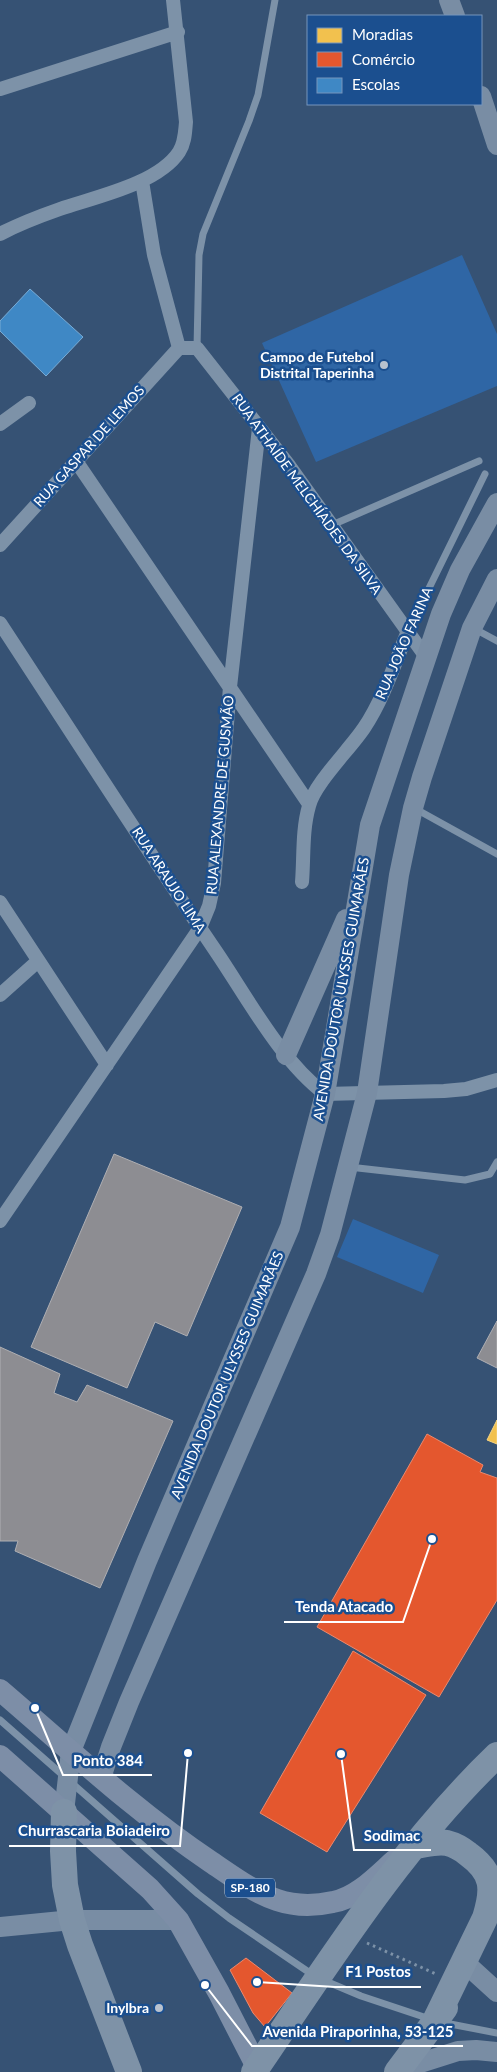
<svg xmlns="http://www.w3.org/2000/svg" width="497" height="2072" font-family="Lato,sans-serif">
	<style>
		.green { fill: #2f66a5 }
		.homes { fill: #f2c14e; stroke: #f6d483 }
		.shops { fill: #e4572e; stroke: #ec896d }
		.schools { fill: #3f88c5; stroke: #79acd6 }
		.industry { fill: #8d8d92; stroke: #afafb3 }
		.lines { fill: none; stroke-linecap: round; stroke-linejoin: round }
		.path { stroke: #7d92a8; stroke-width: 3; stroke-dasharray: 2.5 4; stroke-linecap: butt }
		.lane { stroke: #7d92a8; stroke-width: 7 }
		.street { stroke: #7d92a8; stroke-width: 14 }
		.secondary { stroke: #798da4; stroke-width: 20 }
		.primary { stroke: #7d8ea7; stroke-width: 22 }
		.highway { stroke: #7e92a7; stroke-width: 26 }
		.poi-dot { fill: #b9c2ce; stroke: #1b4f8f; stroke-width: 2 }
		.labels { text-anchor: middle; stroke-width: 5; stroke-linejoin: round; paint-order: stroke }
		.shield { fill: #1b4f8f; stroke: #bbcadd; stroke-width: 1 }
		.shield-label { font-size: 12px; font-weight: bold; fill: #fff }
		.poi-label { font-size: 14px; font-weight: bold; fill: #fff; stroke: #1b4f8f; text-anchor: end }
		.street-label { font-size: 14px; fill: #fff; stroke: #1b4f8f }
		.leader { fill: none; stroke: #fff; stroke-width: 2 }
		.callout-dot { fill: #fff; stroke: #1b4f8f; stroke-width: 2 }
		.callout-label { font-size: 15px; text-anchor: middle; font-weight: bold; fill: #fff; stroke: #1b4f8f; stroke-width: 5; stroke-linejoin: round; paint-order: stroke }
	</style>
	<rect width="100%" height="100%" fill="#365274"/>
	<path class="green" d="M462,255l35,79v52l-181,76 -54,-119z
		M353,1219l86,36 -16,38 -86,-36z"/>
	<path class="homes" d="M497,1420v24l-10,-4z"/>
	<path class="shops" d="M427,1434l56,31 -3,7 17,6v122l-58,97 -122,-70z
		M353,1651l73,44 -99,157 -67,-39z
		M246,1958l46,35 -27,34 -12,-14 -23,-43z"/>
	<path class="schools" d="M30,289l53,48 -37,39 -46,-45v-10z"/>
	<path class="industry" d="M114,1154l128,53 -55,129 -32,-14 -28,66 -96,-41z
		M497,1321v47l-20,-10z
		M0,1347l60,27 -6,19 23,9 10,-17 86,36 -73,167 -85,-37 3,-10h-18z"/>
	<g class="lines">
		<path class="path" d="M367,1943l69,31"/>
		<path class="lane" d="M197,348l2,-93 4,-21 46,-113 9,-26 17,-95
			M332,525l147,-64
			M473,628l24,13
			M408,631l77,-157
			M414,808l83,46
			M349,1167l116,13 25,-6 7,-12
			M0,1720l198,174 31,24 84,57
			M323,1980l38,16 69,23
			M440,2022l57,11"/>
		<path class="street" d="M0,89l178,-57
			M142,181l12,74 25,93
			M0,234c19,-10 40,-18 60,-25 35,-12 98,-25 119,-57 6,-9 6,-20 7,-30l-13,-122
			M179,348h18l91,116 138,193
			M0,424l29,-21
			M76,461l233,343
			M0,545l179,-197
			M0,623c72,110 143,221 217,330 31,46 64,108 108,141l119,-3 22,-2 31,-9
			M302,882c2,-25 0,-52 7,-76 5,-22 41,-57 55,-78 19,-28 31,-65 44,-97
			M0,902l107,163
			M0,995l38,-34
			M0,1221l200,-293 9,-22 5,-23 16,-196 29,-259"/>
		<path class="secondary" d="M449,0l6,16
			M481,96l16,49
			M286,1055l60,-136
			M101,1778l10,-31 18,-45 187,-428 14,-39 37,-142 32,-218 14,-67 9,-31 50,-149 25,-49
			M64,1812l7,-61 76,-190 143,-334 35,-133 45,-269 71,-211 19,-44 37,-67
			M0,1927l72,-7h106
			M464,1962l33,30
			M398,2070l60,-19 18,-1 21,2"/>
		<path class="primary" d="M0,1690c69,59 136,122 211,172 21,14 42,30 66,38 18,6 38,6 56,2 24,-4 45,-27 62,-42
			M0,1756l150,133 28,31 41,73 38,74"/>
		<path class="highway" d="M64,1812l-1,39 2,34 7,35 8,25 49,127
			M413,1846c11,-1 23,-5 34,-3 8,2 15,6 21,11 26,19 26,35 17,64l-50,103
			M254,2072c75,-110 147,-225 243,-317
			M397,2072l48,-64"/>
	</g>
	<g class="poi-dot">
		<circle cx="384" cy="365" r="5"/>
		<circle cx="159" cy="2008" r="5"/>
	</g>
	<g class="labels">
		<rect class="shield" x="225" y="1878.5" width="50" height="19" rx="4"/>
		<g class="shield-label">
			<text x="250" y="1892">SP-180</text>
		</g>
		<g class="poi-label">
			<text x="374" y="362">Campo de Futebol<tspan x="374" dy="16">Distrital Taperinha</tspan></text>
			<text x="149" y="2013">Inylbra</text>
		</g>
		<g class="street-label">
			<text transform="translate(89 446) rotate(-48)" y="5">RUA GASPAR DE LEMOS</text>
			<text transform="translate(307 494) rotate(54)" y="5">RUA ATHAÍDE MELCHÍADES DA SILVA</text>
			<text transform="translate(404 643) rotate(-66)" y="5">RUA JOÃO FARINA</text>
			<text transform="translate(220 795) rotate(-85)" y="5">RUA ALEXANDRE DE GUSMÃO</text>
			<text transform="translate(169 880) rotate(57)" y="5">RUA ARAUJO LIMA</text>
			<text transform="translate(341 989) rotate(-80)" y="5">AVENIDA DOUTOR ULYSSES GUIMARÃES</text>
			<text transform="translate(227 1375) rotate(-67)" y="5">AVENIDA DOUTOR ULYSSES GUIMARÃES</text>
		</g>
	</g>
	<path class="leader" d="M432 1539L403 1622H284M35 1708L63 1775H152M188 1753L180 1846H9M341 1754L354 1850H431M257 1982L335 1987H421M205 1985L252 2046H463"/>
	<g class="callout-dot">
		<circle cx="432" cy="1539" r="5"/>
		<circle cx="35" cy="1708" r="5"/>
		<circle cx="188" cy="1753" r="5"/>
		<circle cx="341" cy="1754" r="5"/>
		<circle cx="257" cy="1982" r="5"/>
		<circle cx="205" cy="1985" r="5"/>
	</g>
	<g class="callout-label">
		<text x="344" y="1612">Tenda Atacado</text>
		<text x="108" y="1766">Ponto 384</text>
		<text x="94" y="1836">Churrascaria Boiadeiro</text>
		<text x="392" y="1841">Sodimac</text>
		<text x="378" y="1977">F1 Postos</text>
		<text x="358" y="2037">Avenida Piraporinha, 53-125</text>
	</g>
	<rect x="307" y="15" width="175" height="90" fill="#1b4f8f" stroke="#7695bc"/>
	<rect x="317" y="28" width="25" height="15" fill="#f2c14e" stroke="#7695bc"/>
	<text x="352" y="40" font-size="15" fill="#ffffff">Moradias</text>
	<rect x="317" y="52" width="25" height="15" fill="#e4572e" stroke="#7695bc"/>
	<text x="352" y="65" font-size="15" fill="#ffffff">Comércio</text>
	<rect x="317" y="78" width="25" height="15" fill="#3f88c5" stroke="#7695bc"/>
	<text x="352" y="90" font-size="15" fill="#ffffff">Escolas</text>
</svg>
